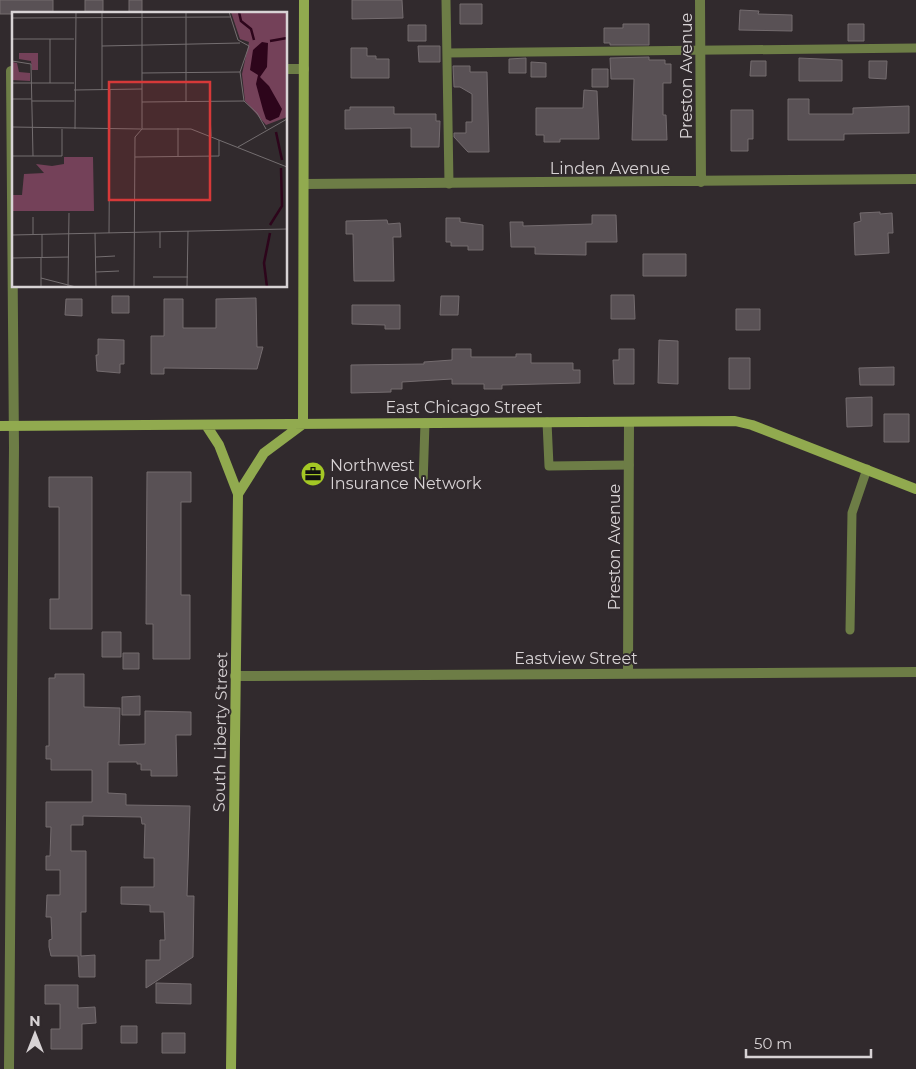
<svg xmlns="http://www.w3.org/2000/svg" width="916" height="1069" font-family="Montserrat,sans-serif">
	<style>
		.building { fill: #595155; stroke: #746c6f }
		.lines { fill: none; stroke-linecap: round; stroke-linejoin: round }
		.lane { stroke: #6d7d46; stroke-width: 9 }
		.street { stroke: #6d7d46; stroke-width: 10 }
		.secondary { stroke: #91aa4f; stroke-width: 10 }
		.labels { text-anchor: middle; stroke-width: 4; stroke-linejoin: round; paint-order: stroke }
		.street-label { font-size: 16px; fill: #d8d3d5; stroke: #312a2d }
		.poi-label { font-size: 16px; fill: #d8d3d5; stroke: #312a2d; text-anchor: start }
		.inset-river { fill: none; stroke: #2d051b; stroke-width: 2.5 }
		.inset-road { fill: none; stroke: #746e70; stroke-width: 1 }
		.view { fill: #d63939; fill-opacity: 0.15; stroke: #d63939; stroke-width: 2.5 }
		.inset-edge { fill: none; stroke: #d8d3d5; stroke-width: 2.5 }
	</style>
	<rect width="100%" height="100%" fill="#312a2d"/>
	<path class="building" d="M0,0h53v14h-53z
		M85,0h18v14h-18z
		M129,0h13v14h-13z
		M352,0h50l1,18 -51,1z
		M460,4h22v20h-22z
		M740,10l19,1 -1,3 34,1v16l-53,-1z
		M623,24h26v21h-39v-2h-6v-15h19z
		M848,24h16v17h-16z
		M408,25h18v16h-18z
		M418,46h22v16h-21z
		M351,48h16v8h9v3h13v19h-38z
		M649,57v3h16v4h6v19h-8v32h3l1,25h-35l2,-61h-23l-1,-21z
		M526,58v15h-17v-14z
		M799,58l43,2v21h-43z
		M751,61h15v15h-16z
		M869,61h18l-1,18 -17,-1z
		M531,62l15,1v14h-15z
		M453,66h17v6h17l2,80h-21l-14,-15v-4h12v-11h6v-28l-12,-7h-6z
		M592,69h16v18h-16z
		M584,90l13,1 2,48h-39v3h-16v-7h-8v-27h47z
		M788,99h21v15h44v-6l56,-2v27l-65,1v6h-56z
		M350,107h44v7h42v7h4l-1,26h-28v-19l-66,1v-19h5z
		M731,110h22v29h-5v12h-17z
		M880,212v2l12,-1 1,20h-5l1,20 -34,2 -1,-32 7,-2 -1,-8z
		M592,215h24l1,27h-31v13l-51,-1v-7h-24l-1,-25h13v4l69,-2z
		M446,218h14v4l23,3v25h-15v-4h-17v-4h-5z
		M387,220l1,4 12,-1 1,14h-8l1,44h-40l-1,-47h-7v-13z
		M643,254h43v22h-43z
		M611,295h23l1,24h-24z
		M112,296h17v17h-17z
		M441,296h18l-1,19h-18z
		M256,298l1,49h6l-6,22 -93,-1v6h-13v-38h13v-37h19v29h33v-29z
		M66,299h16v17l-17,-1z
		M352,305h48v24h-15v-4l-33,-1z
		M736,309h24v21h-24z
		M98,339l26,1v24h-4v9l-23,-2 -1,-16h2z
		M659,340l19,1v43l-20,-1z
		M452,349h19v8h45v-3h15v9h42v7h7v13l-78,2v4h-18v-5h-32v-5l-50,3v7h-11v3l-40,1v-28l73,-1v-2l28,-2z
		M619,349h15v35h-20l-1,-24h6z
		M729,358h21v31h-21z
		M894,367v18h-34l-1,-17z
		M872,397v29l-25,1 -1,-29z
		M884,414h25v28h-25z
		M147,472h44v30h-10v93h9v64h-37v-35h-7z
		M49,477h43v152h-42v-30h9v-92h-10z
		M102,632h19v25h-19z
		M123,653h16v16h-16z
		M55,674h29v33l36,1 -1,37 26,-1v-33l46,1v23h-15l1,41h-26v-6h-10v-6h-4v-2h-29v31l18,1v11l64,1 -3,90h7l-1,61 -47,31v-28h14v-20h5l-1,-28h-14v-7l-29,-1v-17h33v-29h-10l1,-34h-3l-1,-7 -58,-1v9h-12v26h15v61h-5v44l14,-1v22h-16l-1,-21h-27l-2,-9v-7l3,-1 -1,-22h-5l1,-22h13v-25h-14v-14h4l1,-29h-5v-25h46v-32h-41v-11h-5v-13h3v-68h6z
		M140,696v19h-18v-18z
		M156,983l35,1v20l-35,-1z
		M45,985h33v23l17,-1 1,16 -14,1v25h-31v-20h9v-25h-15z
		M121,1026h16v17h-16z
		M162,1033h23v20h-23z"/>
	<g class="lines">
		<path class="lane" d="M446,0l3,184
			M447,53l469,-5
			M547,422l2,44 80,-1
			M423,485l2,-62
			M850,630l2,-117 15,-44"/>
		<path class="street" d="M700,0l1,182
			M286,69h18
			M305,184l611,-5
			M628,673l1,-251
			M235,676l681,-4
			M9,1069l5,-622 -3,-376"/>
		<path class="secondary" d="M303,424l1,-424
			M206,425l13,20 19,49
			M0,426l735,-5 17,4 164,64
			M231,1069l7,-575 26,-41 39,-29"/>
	</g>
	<defs>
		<symbol id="office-disc" viewBox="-11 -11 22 22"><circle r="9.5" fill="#a4c825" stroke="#312a2d"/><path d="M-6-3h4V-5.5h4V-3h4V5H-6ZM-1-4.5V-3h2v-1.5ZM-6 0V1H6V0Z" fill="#111"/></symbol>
	</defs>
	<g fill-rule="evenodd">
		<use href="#office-disc" x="299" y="460" width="28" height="28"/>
	</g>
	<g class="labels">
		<g class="street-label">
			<text transform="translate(686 76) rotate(-90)" y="6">Preston Avenue</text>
			<text x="610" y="174">Linden Avenue</text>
			<text x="464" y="413">East Chicago Street</text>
			<text transform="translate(614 547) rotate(-90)" y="6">Preston Avenue</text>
			<text x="576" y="664">Eastview Street</text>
			<text transform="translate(220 732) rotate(-89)" y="6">South Liberty Street</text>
		</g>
		<g class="poi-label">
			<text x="330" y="471">Northwest<tspan x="330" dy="18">Insurance Network</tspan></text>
		</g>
	</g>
	<g transform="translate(12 12)">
		<rect width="275" height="275" fill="#312a2d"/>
		<path d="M219,0h56v105l-21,8 -21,-24 -3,-27 7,-32 -9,-3zM7,41h19v17h-6l-1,-9 -12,-2zM0,50l5,1 2,9 11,1v8l-18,-1zM52,145h29l1,54h-82v-16h10l2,-21 20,-1 -8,-9 16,2 12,-2z" fill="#744159"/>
		<path d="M250,30l6,1 -1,24 -7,10 9,9 13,23 -3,8 -9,4 -4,-2 -3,-9 -7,-26 2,-9 -8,-5 3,-20z" fill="#2d051b"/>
		<path class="inset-river" d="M227,0l2,9 10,8 3,11M258,29l17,-3M264,120l6,28M258,213l12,-19 -1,-38M255,275l-3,-24 6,-30"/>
		<path class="inset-road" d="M90,0v78M130,0v117M174,0v90M217,0l9,28 11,6 -9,26 4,29 13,12 9,16M0,6l218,-1M0,27h62M38,27v44M90,34l138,-3M0,49l19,3 2,92M130,61l98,-1M0,71h62M62,78l68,-1M0,87h19M20,89h42M130,90l102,-1M198,101l1,23M0,115l129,2M63,117l1,-117M130,117h49l96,38M226,135l49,-28M0,144h50v-27M166,144v-28M123,145l84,-1v-16M83,221l1,54M97,221l1,-143M21,222v-17M0,223l275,-6M148,236v-16M84,245l19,-1M0,246l57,-1M30,246v-24M84,260l23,-1M141,265h35M29,266l35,9M56,274l1,-73M29,275v-29M122,275l1,-150 7,-8M175,275l1,-56"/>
		<path class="view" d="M97,70h101v118h-101z"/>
		<rect width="275" height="275" class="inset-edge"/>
	</g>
	<g transform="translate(35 1034)" stroke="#312a2d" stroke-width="4" paint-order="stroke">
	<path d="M0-4L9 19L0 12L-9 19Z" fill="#d8d3d5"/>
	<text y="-8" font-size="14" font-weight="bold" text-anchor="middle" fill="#d8d3d5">N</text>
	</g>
	<path d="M746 1049v8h125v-8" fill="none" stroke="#d8d3d5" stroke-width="2.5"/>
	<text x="754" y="1049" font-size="15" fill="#d8d3d5" stroke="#312a2d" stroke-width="4" paint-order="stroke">50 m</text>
</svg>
